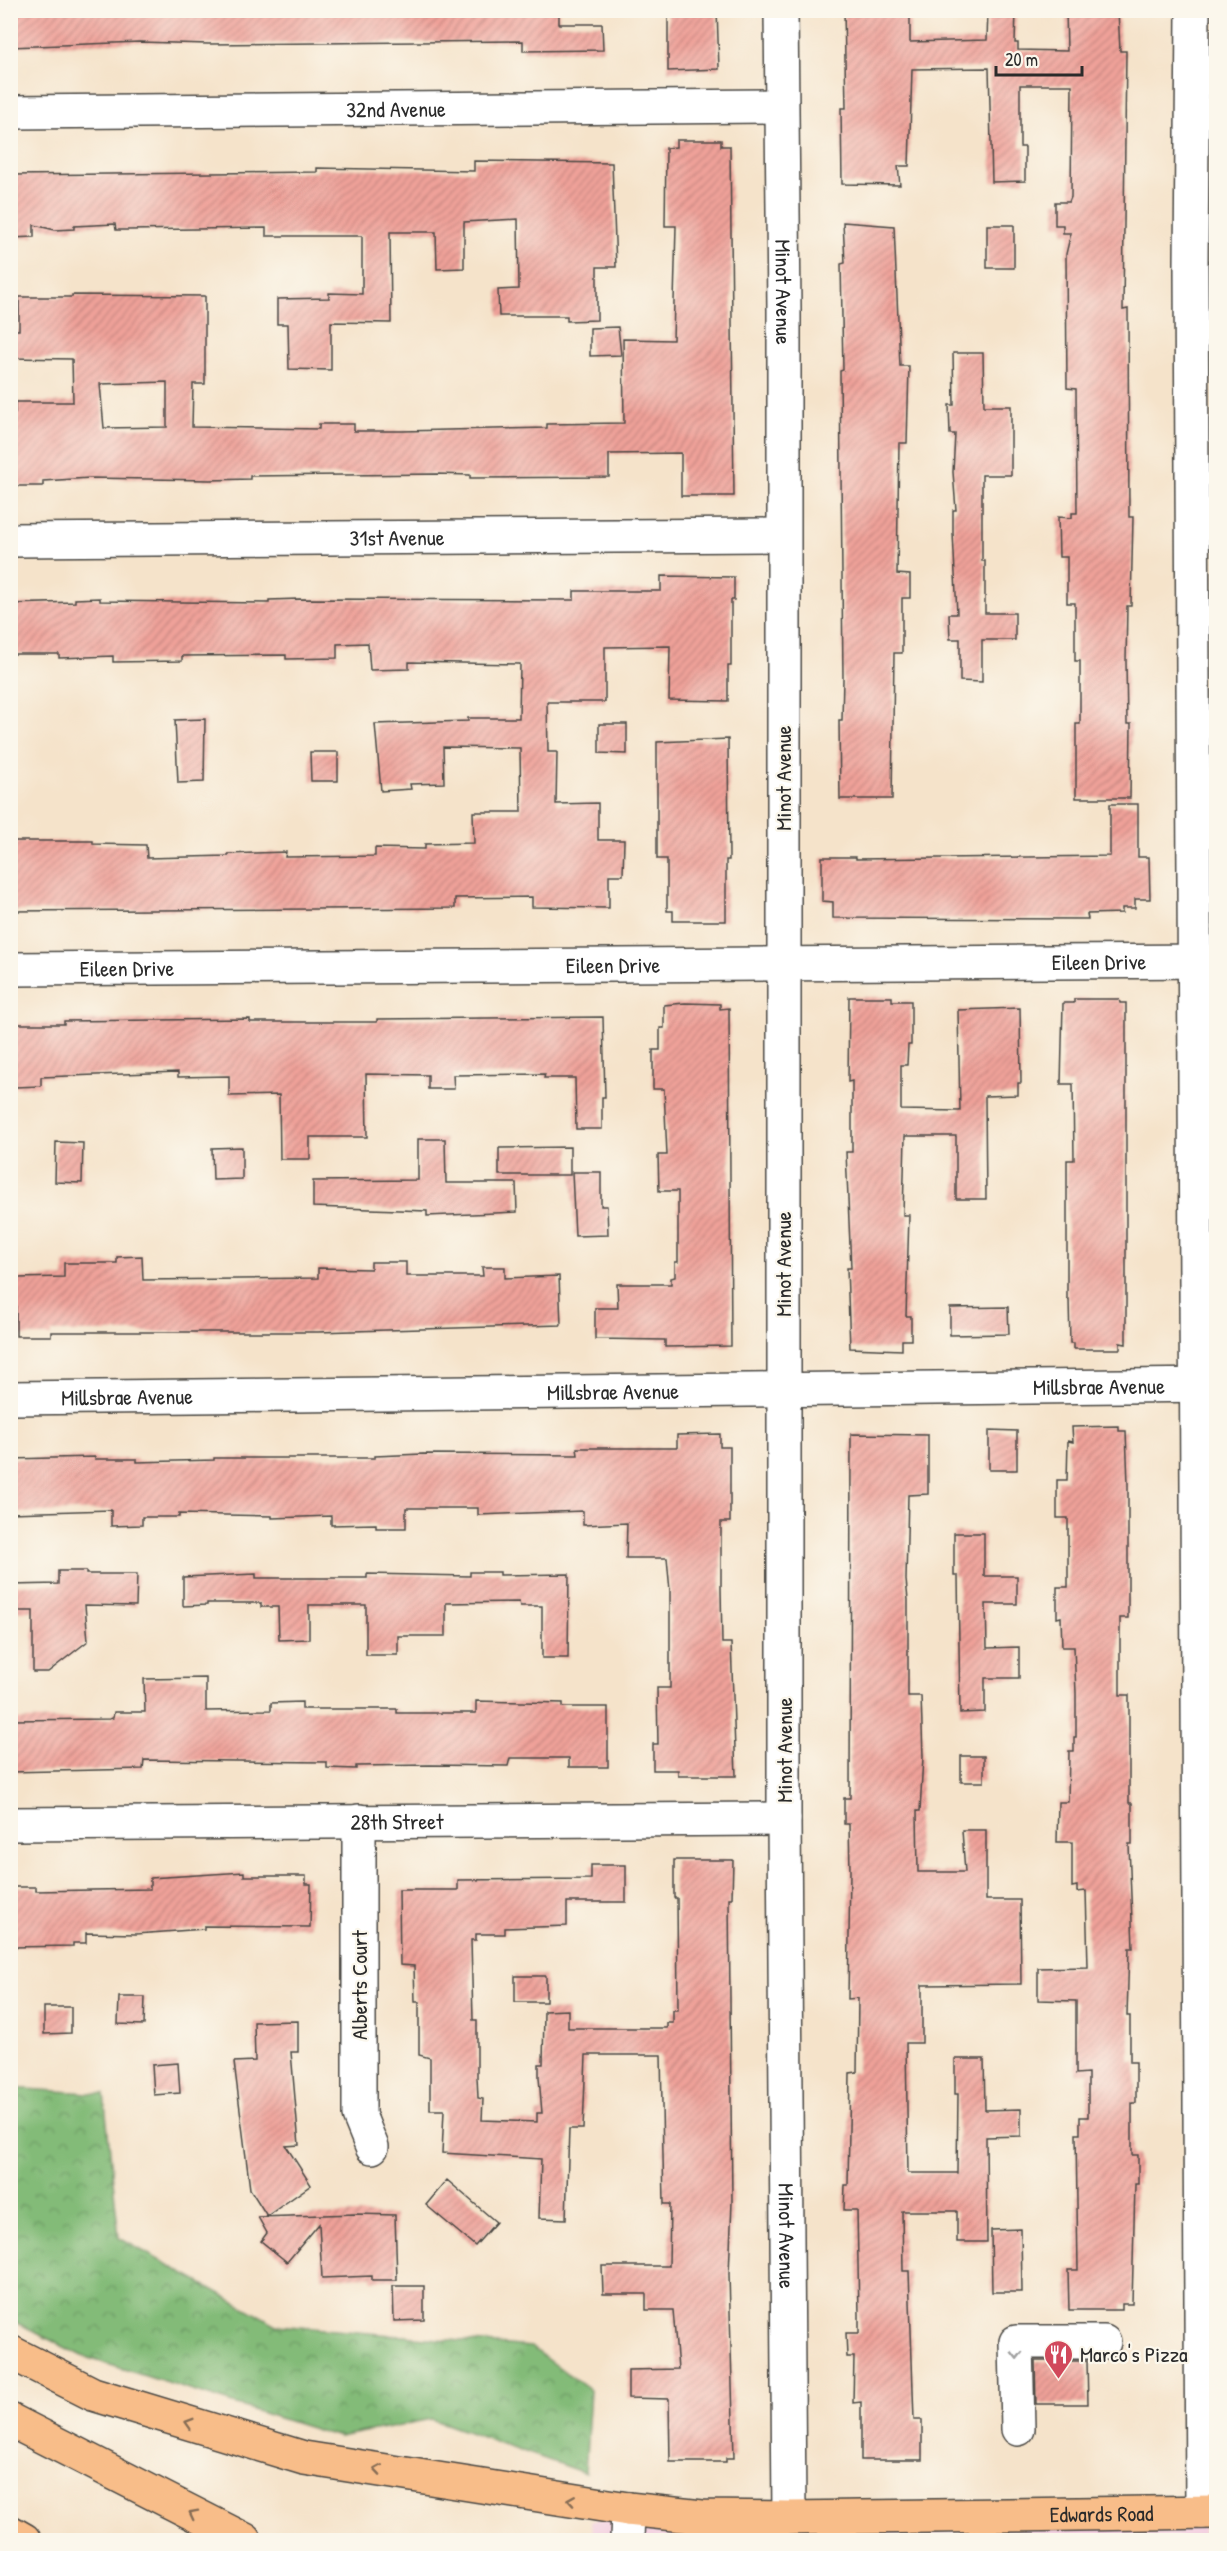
<svg xmlns="http://www.w3.org/2000/svg" width="1227" height="2551" font-family="'Patrick Hand',sans-serif">
	<style>
		.built { fill: #f3cfe0 }
		.forest { fill: url(#forest-crowns); stroke: #577352; stroke-width: 1.5 }
		.building { fill: url(#building-hatch); fill-rule: evenodd }
		.lines { fill: none; stroke-linecap: round; stroke-linejoin: round }
		.minor-casing { stroke: #494743; stroke-width: 36 }
		.major-casing { stroke: #494743; stroke-width: 36 }
		.highway-casing { stroke: #494743; stroke-width: 36 }
		.minor { stroke: #fff; stroke-width: 33 }
		.major { stroke: #f8bd89; stroke-width: 33 }
		.highway { stroke: #f8bd89; stroke-width: 33 }
		.oneway { stroke: #a0a0a0 }
		.oneway2 { stroke: #876d55 }
		.labels { text-anchor: middle; stroke-width: 4.5; stroke-linejoin: round; paint-order: stroke }
		.street-label { font-size: 22px; fill: #2b2b2b; stroke: #fbf7ec }
		.poi-label { font-size: 22px; fill: #2b2b2b; stroke: #fbf7ec; text-anchor: start }
	</style>
	<defs>
		<pattern id="forest-crowns" width="20" height="18" patternUnits="userSpaceOnUse" patternTransform="scale(1.5)"><rect width="20" height="18" fill="#83bb78"/><path d="M2 6a3 3 0 1 1 6 0M12 15a3 3 0 1 1 6 0" fill="none" stroke="#6b9863"/></pattern>
		<pattern id="building-hatch" width="6" height="6" patternUnits="userSpaceOnUse" patternTransform="scale(1.5)"><rect width="6" height="6" fill="#f0a29a"/><path d="M-1 1l2-2M0 6l6-6M5 7l2-2" fill="none" stroke="#c3847e"/></pattern>
	</defs>
	<rect width="100%" height="100%" fill="#fbf7ec"/>
	<filter id="ink" filterUnits="userSpaceOnUse"><feTurbulence type="fractalNoise" baseFrequency=".0167" numOctaves="2"/><feDisplacementMap in="SourceGraphic" scale="12" xChannelSelector="R" yChannelSelector="G"/><feConvolveMatrix kernelMatrix="1 2 1 2 8 2 1 2 1" color-interpolation-filters="sRGB"/></filter>
	<filter id="wash" filterUnits="userSpaceOnUse"><feTurbulence type="fractalNoise" baseFrequency=".008" numOctaves="4" result="noise"/><feDisplacementMap in="SourceGraphic" scale="24" xChannelSelector="R" yChannelSelector="G"/><feGaussianBlur stdDeviation="1.35" result="paint"/><feColorMatrix in="noise" values="0 0 0 0 0 0 0 0 0 0 0 0 0 0 0 0 0 1.4 0 .05"/><feComposite in="paint" operator="in"/></filter>
	<g filter="url(#wash)">
		<rect width="100%" height="100%" fill="#f5e3ca"/>
		<path class="built" d="M628,2509l574,3v28h-609l-2,-18z"/>
		<path class="forest" d="M10,2088l94,6 15,144 158,87 254,22 59,43 -5,83 -154,-54 -92,18 -257,-81 -71,-36z"/>
		<g id="blocks">
			<path class="building" d="M10,10h549v14h43l1,26 -80,1v-10l-315,3 -68,-2 -130,5z
				M668,10h49l2,59 -51,2z
				M844,10h66v32l77,-2 1,-30h28l-1,33h3v7l49,1 -1,-41h52l2,41h6l-3,259 5,-1 1,208h4l-2,89h-4l-1,55 1,63h4l-1,74h-54v-74h4v-63h-5v-58h-8v-46h-8l-1,-40 14,1v-5h5l-1,-124 -9,-1 -1,-134 5,-21h-8v-8h-8v-23h14l2,-5 1,-112h-52v62h5v34l-33,1 -3,-114 -77,1 -3,97h-11l2,19 -58,-1 -1,-76h5z
				M676,140h45v6h9l4,350h-53v-43l-72,1v23l-139,1v-3l-33,-1 -187,2v3l-40,1 -120,-2 -47,3v5h-33v-73h5v-11h58l-1,-43 -62,-1v-28h9v-33h53v-2l133,1v88h-12l-1,43 127,2v-5h35v7h48l145,-3v-4l77,-1 -1,-84 50,1 3,-114h-11l1,-78 10,-1zM167,382v45l-63,1 -4,-44z
				M474,161l138,2 4,104h-19v53l-30,1v-5h-68l-1,-26 21,-1 -1,-70 -54,3v46l-27,1 -1,-37h-46l1,91 -60,-1v48l-42,-1 -1,-45h-11v-25l52,-1v-5l33,1v-58h-96v-8l-139,2h-11l-1,-6 -41,2v3l-19,1 -21,-5v12l-24,1v-63l307,-3v-4l157,3z
				M843,222l51,4 6,140h9l-2,77h-8l-2,131 13,1v23h-8v55h-8l-2,146h-52l-1,-79h3l1,-41 -3,-308 3,-1 -2,-106 4,-1z
				M987,225h27v43h-27z
				M618,327l3,28 -31,1v-28z
				M953,353h30l1,53h27v69h-29v86h3v52h30v27h-33v42l-22,-1v-42h-10l-1,-25h8l-4,-81v-23h3l-3,-38 2,-38h-5l-1,-29h5z
				M661,576l73,1v23h-3v66h-3v35l-59,-1 1,-54 -65,1v55h-58l1,50h9l-1,52 42,-1v37h26l-1,35h-14v33l-77,-1v-10l-77,1v10l-445,3v-70h83v3l53,1 1,13 81,-2v-2l58,-2 -1,5 90,-1v-8l50,1v-5l49,-1 -1,-31h48l-1,-64 -77,-1 1,36 -34,1 1,5 -30,2 -6,-67 93,-3v-3h51l1,-54 -111,-2v7l-39,1 -2,-27 -31,1v14l-51,1v-4l-104,1v5l-69,1v-6l-54,2v-4h-49v-50l65,-2v-3l25,-1v3l169,2v-3l30,-1 275,1v-9h87z
				M205,719l-1,63 -26,1 -3,-63z
				M599,724h28v30l-28,-1z
				M728,739l1,121h-3v61h-53v-10h-6v-52h-10v-117z
				M310,752h28v29h-27z
				M1110,804h28v53h11l1,42h-15v9h-13v5l-35,1 1,5 -255,-1v-16l-11,-1v-44h34v2l254,-3z
				M849,997h43v4h19v44h-3l-1,20h-6v45l59,1 -2,-101 62,-2 1,75h-3v12l-33,1 1,103h-30v-63h-51l-2,79h6l-3,101h5v24h-9v10l-52,-2 -3,-80h4l-5,-116h6v-71l-4,1z
				M1074,999h45l1,4h6v341l-6,-1v6h-46v-6h-4l-1,-44h-2v-139h7l-1,-76h-12l2,-81h11z
				M685,1003l35,1v5l9,-1 2,338 -66,1v-7l-70,-1v-31h23l-1,-24h54v-6l4,-1v-15h3v-71h-19l-1,-36h9l-3,-66h-11v-39h7v-22h4v-23z
				M603,1017l2,80h-3v32h-26l-1,-51h-31l1,-4 -92,1 1,14h-26v-14l-62,-1 1,63h-57v22h-30l-1,-64 -50,1v-20l-51,1v-5l-137,5v9l-26,1v-10l-5,-1v-52h54v-3l186,-2v3h127v-3z
				M418,1139h27l1,44h70l1,29 -90,4v-5l-114,-4v-26l105,-1z
				M56,1142l27,1 -1,40 -27,-1z
				M242,1147v32l-29,1 -1,-32z
				M570,1147v28h-71v-27z
				M572,1172h29v34h6l1,29 -33,1z
				M142,1256l1,24 175,-2v-10l53,1v-7h35v14h77l-1,-9h23v11l54,-2 2,49 -243,7h-267v4h-35v-58l48,-1v-14h53v-6z
				M1008,1307l1,27 -59,1v-27z
				M1119,1426v5h7l2,53v134h-8v77h9v108h3v41h-3l4,104h-4l-2,68h3v46h6v41h-4v52h6v29h-3l-3,120h-10v6h-53l-1,-40h10l-2,-136h4v-17h8v-44l-12,1v-73l-38,-1v-32l50,-1 -2,-76 -9,1v-6l-5,1v-45h-15l1,-40h10l1,-51h5v-14h2v-44l-2,-46h-12l-1,-30 -4,1v-31h11v-69h-11v-38h10l1,-39 5,1 -1,-15z
				M989,1430l28,1v39h-28z
				M720,1434v13h10v75h-9v67l1,54h9l5,133h-58v-6h-25v-26h5l-1,-56h13v-97l-3,-33h-41l1,-35 -44,2v-14l-105,4v-7h-72v20h-30v-4l-45,1v-9l-59,2v-2l-93,-2v3h-37v8l-31,1v-16l-101,3v-54l85,-2v2h42v3l77,-2v-2h161v-2l48,-2 155,1 -1,-7h100v-13z
				M851,1434l77,1v59l-20,1 -2,85 2,20v96h13l2,61 -3,54h-3l1,61h47l-3,-42h24v70h34l1,84 -99,1v58h-16l2,130h49l1,-79h-3v-35h29l1,51 36,-1v27l-35,1 1,105h-30v-31h-55l1,60h6l5,149h8v40h-61v-58l-8,1 1,-46h-7l-1,-24h13v-18l-2,-105h-13l1,-25h3l2,-112 7,-1 1,-74 -10,1 2,-128 -1,-47h-5v-26h6z
				M954,1533h30v43h33v28h-31l1,44 32,-1v31h-34v34l-25,1 -2,-137h-4z
				M58,1571h28v3h51l-1,32 -51,-1 3,36 -40,31h-15v-61h-23v-26l48,-1z
				M470,1572h30v3l69,-1 -1,84h-26v-52h-22l-1,-4 -73,1v33h-48v19h-32v-50h-57v34l-30,1 -1,-33h-17v-4h-54v2l-24,1v-29l73,-3v4h111v-4l103,2z
				M206,1678v33l65,-1v-7l31,-1v7h95v4h79v-12l87,2v4h45v60h-39v-9h-59l-2,8 -78,-1 -74,1v3l-29,-1v-6l-183,-2 -1,9 -133,3v-52l99,-1 4,-1 1,-6h31l-1,-33z
				M961,1756h23v26h-23z
				M674,1860h59l-1,38h-3l3,304 -3,72 5,184h-8v4h-56l-1,-63 -41,-1v-28l50,-1 -5,-59h-27v-16h-43l-1,-28h67l1,-62h-6l-3,-149h-75l-3,74h-14l-3,90 -27,-1 2,-59 -99,-6 2,-43h-14v-52l-11,-3v-53h-4l-1,-36 -14,-1 -1,-75h59v-10l133,-1v-14h35v37h-59v24l-62,2v6h-29v6h-5l2,80h4v56l1,22 5,1 -1,21 55,2v-9h5l-3,-36v-13h4l1,-53 24,-1v18h99v-5h6v-13h5l-1,-112h-3z
				M244,1872v4h62v8h5l-1,43 -106,-1v3l-68,5 -50,-1v10h-13v3l-63,1v-60h26v4l114,-2v-11z
				M515,1976h31v26h-31z
				M119,1997h26l-1,28 -26,-1z
				M44,2007h27v26l-27,1z
				M298,2021v31h-7l8,93 -13,1 25,39 -44,31 -17,-27 -16,-127 21,-1 -1,-39z
				M178,2063l2,30 -26,2 -2,-30z
				M447,2180l49,42 -21,24 -49,-41z
				M356,2214l39,1 2,65h-25v-4l-50,2 -3,-54 -32,38 -26,-21 6,-8 -9,-16z
				M1021,2229l1,63h-30l-1,-62z
				M393,2286h31v34l-30,1z
				M1035,2361h52l1,43h-52z"/>
		</g>
	</g>
	<g filter="url(#ink)">
		<use href="#blocks" fill-opacity="0" stroke="#494743" stroke-width="1.5"/>
		<g class="lines">
			<defs>
				<g id="minor">
					<path id="s1" d="M781,10l3,301v1508l5,699"/>
					<path d="M1193,10l-2,256 11,2246"/>
					<path id="s2" d="M10,112l771,-6"/>
					<path id="s3" d="M10,540l773,-5"/>
					<path id="s4" d="M10,969l1206,-8"/>
					<path id="s5" d="M10,1398l1206,-13"/>
					<path d="M359,1821v294l13,32"/>
					<path id="s6" d="M10,1824l774,-5"/>
					<path d="M1018,2429l-2,-87h88"/>
					<path d="M627,2540l1,-31"/>
				</g>
				<g id="major">
					<path id="s7" d="M628,2509l74,8 87,1 427,-6"/>
				</g>
				<path id="highway" d="M10,2352l83,42 211,64 324,51
					M10,2420l235,120
					M10,2532l14,8"/>
			</defs>
			<use href="#minor" class="minor-casing"/>
			<use href="#major" class="major-casing"/>
			<use href="#highway" class="highway-casing"/>
			<use href="#minor" class="minor"/>
			<use href="#major" class="major"/>
			<use href="#highway" class="highway"/>
		</g>
		<defs><path id="oneway-chevron" d="M-2-3.5L2.5 0L-2 3.5" fill="none" stroke-width="1.6" stroke-linecap="round" stroke-linejoin="round" transform="scale(1.5)"/></defs>
		<use class="oneway" href="#oneway-chevron" transform="translate(1017 2355) rotate(89)"/>
		<g class="oneway2">
			<use href="#oneway-chevron" transform="translate(189 2423) rotate(-163)"/>
			<use href="#oneway-chevron" transform="translate(378 2470) rotate(-171)"/>
			<use href="#oneway-chevron" transform="translate(571 2500) rotate(-171)"/>
			<use href="#oneway-chevron" transform="translate(193 2514) rotate(-153)"/>
		</g>
	</g>
	<defs>
		<symbol id="restaurant-pin" viewBox="-11 -11 22 30"><path d="M0 17L-7.5 6A9.5 9.5 0 1 1 7.5 6Z" fill="#d1495b" stroke="#fbf7ec"/><path d="M-5-6h1v4h1v-4h1v4h1v-4h1v5L-1.5 .5V6h-2V.5L-5-1ZM5-6V6H3V1.5H1.5Q1.5-4 5-6Z" fill="#fff"/></symbol>
	</defs>
	<g fill-rule="evenodd">
		<use href="#restaurant-pin" x="1042" y="2338" width="33" height="45"/>
	</g>
	<g class="labels">
		<g class="street-label">
			<text dy="8" stroke="none"><textPath href="#s2" startOffset="386">32nd Avenue</textPath></text>
			<text dy="8" stroke="none"><textPath href="#s1" startOffset="282">Minot Avenue</textPath></text>
			<text dy="8" stroke="none"><textPath href="#s3" startOffset="387">31st Avenue</textPath></text>
			<text transform="translate(783 778) rotate(-90)" y="8">Minot Avenue</text>
			<text dy="8" stroke="none"><textPath href="#s4" startOffset="1089">Eileen Drive</textPath></text>
			<text dy="8" stroke="none"><textPath href="#s4" startOffset="603">Eileen Drive</textPath></text>
			<text dy="8" stroke="none"><textPath href="#s4" startOffset="117">Eileen Drive</textPath></text>
			<text transform="translate(783 1264) rotate(-90)" y="8">Minot Avenue</text>
			<text dy="8" stroke="none"><textPath href="#s5" startOffset="1089">Millsbrae Avenue</textPath></text>
			<text dy="8" stroke="none"><textPath href="#s5" startOffset="603">Millsbrae Avenue</textPath></text>
			<text dy="8" stroke="none"><textPath href="#s5" startOffset="117">Millsbrae Avenue</textPath></text>
			<text transform="translate(784 1750) rotate(-90)" y="8">Minot Avenue</text>
			<text dy="8" stroke="none"><textPath href="#s6" startOffset="387">28th Street</textPath></text>
			<text transform="translate(359 1985) rotate(-90)" y="8">Alberts Court</text>
			<text dy="8" stroke="none"><textPath href="#s1" startOffset="2226">Minot Avenue</textPath></text>
			<text dy="8" stroke="none"><textPath href="#s7" startOffset="474">Edwards Road</textPath></text>
		</g>
		<g class="poi-label">
			<text x="1080" y="2362">Marco's Pizza</text>
		</g>
	</g>
	<rect width="1227" height="2551" fill="none" stroke="#fbf7ec" stroke-width="36"/>
	<path d="M996 66v9h86v-9" fill="none" stroke="#2b2b2b" stroke-width="3"/>
	<text x="1005" y="66" font-size="18" fill="#2b2b2b" stroke="#fbf7ec" stroke-width="4.5" paint-order="stroke">20 m</text>
</svg>
